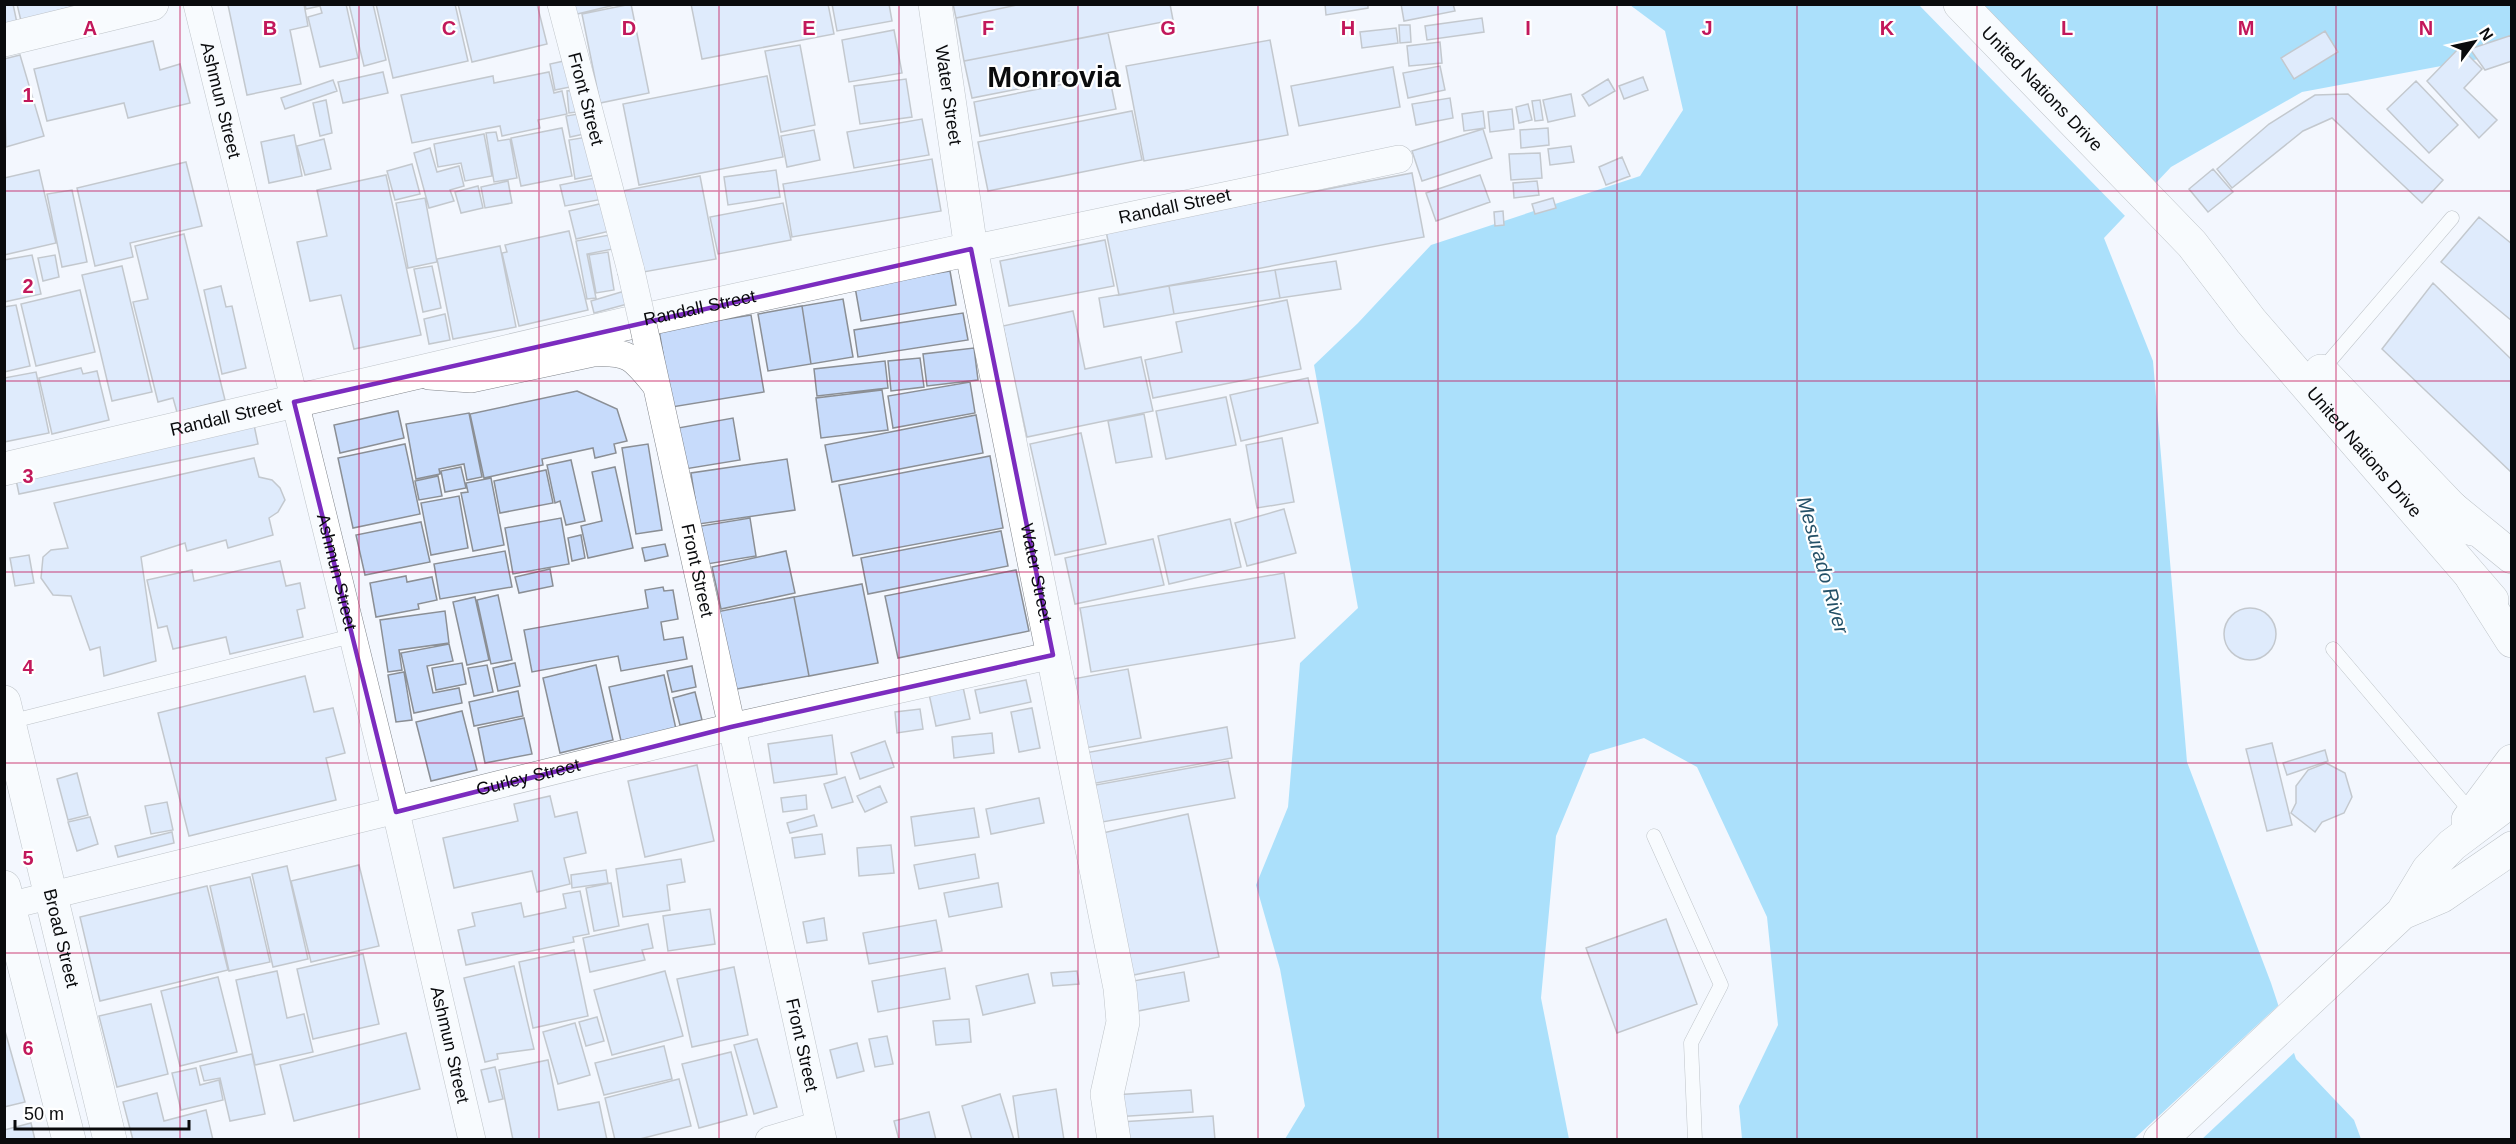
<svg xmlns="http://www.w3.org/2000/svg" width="2516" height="1144" font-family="Arial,sans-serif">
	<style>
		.water { fill: #56c4f9 }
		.pier { fill: #f3f7fe }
		.building { fill: #c7dbfb; stroke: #8b8f95; stroke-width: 1.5 }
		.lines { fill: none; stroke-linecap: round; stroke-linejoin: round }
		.service-casing { stroke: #81858b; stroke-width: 15 }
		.minor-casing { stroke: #81858b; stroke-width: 28 }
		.tertiary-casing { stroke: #81858b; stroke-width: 34 }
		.secondary-casing { stroke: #81858b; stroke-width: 34 }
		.trunk-casing { stroke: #81858b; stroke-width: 34 }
		.service { stroke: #fff; stroke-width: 14 }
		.minor { stroke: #fff; stroke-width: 27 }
		.tertiary { stroke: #fff; stroke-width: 33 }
		.secondary { stroke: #fff; stroke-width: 33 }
		.trunk { stroke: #fff; stroke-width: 33 }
		.minor-bridge-casing { stroke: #81858b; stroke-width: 28; stroke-linecap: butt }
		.minor-bridge { stroke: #fff; stroke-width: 27 }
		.marked { fill: none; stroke: #7b2cbf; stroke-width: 4.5; stroke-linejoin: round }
		.grid { fill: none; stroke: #c2185b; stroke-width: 1.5; stroke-opacity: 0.55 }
		.labels { text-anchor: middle; stroke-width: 4.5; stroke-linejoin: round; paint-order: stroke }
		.street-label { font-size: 18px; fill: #0a0b0d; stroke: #fff }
		.water-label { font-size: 20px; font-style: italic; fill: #245168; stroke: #fff }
		.town-label { font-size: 30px; font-weight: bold; fill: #0a0b0d; stroke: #fff }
		.grid-label { font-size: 20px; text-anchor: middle; font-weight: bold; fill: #c2185b; stroke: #fff; stroke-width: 4.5; stroke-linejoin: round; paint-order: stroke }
	</style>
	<rect width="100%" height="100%" fill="#f3f7fe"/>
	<path class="water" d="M1630,5h881v48l-209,39 -131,75 -67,71 49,123 34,401 84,221 25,76 58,61 7,19h-619l-3,-33 39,-81 -11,-108 -70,-150 -53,-29 -54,16 -34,82 -15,162 28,141h-284l20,-33 -25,-137 -24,-84 32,-78 12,-144 58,-55 -44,-243 44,-42 73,-78 209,-69 43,-66 -18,-79z"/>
	<path class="pier" d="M1919,5h56l180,184 -28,29z
		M2281,1003l15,48 -95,89 -67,-1z"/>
	<path class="building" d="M4,4h9l4,19 -13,3z
		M17,4h64l-60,17z
		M304,4l4,22 -18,4 11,54 -54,11 -19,-90z
		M305,4h41l12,54 -38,9 -12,-50 14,-4 -2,-7 -14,3z
		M349,4h24l13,56 -22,6z
		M376,4h79l13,57 -75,17z
		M458,4h79l10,40 -75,18z
		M571,4h48l-46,11z
		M631,4l18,89 -49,10 -18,-89z
		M691,4h137l6,30 -132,25z
		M832,4h57l3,17 -55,10z
		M953,4h68l-65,14z
		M1021,4h149l3,16 -209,41 -8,-43z
		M1325,4h43v4l-42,7z
		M1401,4h52l2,7 -51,10z
		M1482,18l2,14 -57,8 -2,-14z
		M1399,25h11l1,17 -11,1z
		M1396,28l2,15 -36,5 -2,-16z
		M894,30l8,43 -53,9 -7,-42z
		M2325,31l13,21 -44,27 -13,-21z
		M1108,33l8,37 -144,28 -8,-37z
		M2512,35v26l-27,9 -15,-21z
		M1270,40l18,95 -144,26 -18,-95z
		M153,41l7,29 20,-6 10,39 -62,15 -4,-15 -77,18 -13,-52z
		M1440,42l2,21 -33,3 -2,-20z
		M800,45l15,80 -34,7 -16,-81z
		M2460,47l22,22 -18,19 33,32 -18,18 -52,-57z
		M20,55l24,81 -38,11 -2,-88z
		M564,61l6,26 -15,3 -5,-26z
		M1440,66l5,24 -37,8 -5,-25z
		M1393,67l7,40 -101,19 -8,-40z
		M383,72l5,21 -45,10 -5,-21z
		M549,72l5,21 8,-2 5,23 -29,6 2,8 -38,8 -2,-10 -88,17 -11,-48 92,-19 1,7z
		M1109,75l7,34 -136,27 -6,-34z
		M767,76l16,81 -144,28 -16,-81z
		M1643,77l5,13 -24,9 -5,-13z
		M906,79l6,38 -52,7 -6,-38z
		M1608,79l7,12 -26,15 -7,-11z
		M333,80l4,11 -52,18 -4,-11z
		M2416,81l42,44 -29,28 -42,-44z
		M581,89l3,22 -15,2 -2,-22z
		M1571,94l4,22 -27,6 -5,-22z
		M2348,94l95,86 -21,23 -90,-85 -29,13 -71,57 -15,-19 52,-45 46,-29z
		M1450,98l3,20 -37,7 -4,-21z
		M326,100l6,33 -12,3 -7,-33z
		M1540,100l3,20 -8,1 -3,-20z
		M1528,104l4,16 -13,3 -3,-16z
		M1512,109l2,20 -24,3 -2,-20z
		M1132,111l10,49 -154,31 -10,-49z
		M1483,111l2,17 -21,3 -2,-17z
		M584,113l5,20 -19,4 -4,-21z
		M922,119l7,36 -75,13 -7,-36z
		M562,128l10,48 -51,10 -10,-48z
		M1548,128l1,17 -28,3 -1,-18z
		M1483,129l9,29 -70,23 -10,-30z
		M814,130l6,30 -33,7 -6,-31z
		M496,132l2,9 12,-2 7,39 -23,4 -8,-49z
		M484,134l8,42 -27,5 -4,-18 -23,4 -4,-23z
		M294,135l8,41 -33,7 -8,-41z
		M593,136l7,38 -25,5 -6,-39z
		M324,139l7,30 -26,6 -8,-29z
		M1571,146l3,16 -24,3 -2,-16z
		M430,148l7,24 22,-6 5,20 -14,4 4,11 -25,7 -15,-55z
		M1540,153l2,25 -31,2 -2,-26z
		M1622,157l8,19 -24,9 -7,-18z
		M932,159l9,52 -149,26 -9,-53z
		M186,162l16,64 -72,17 3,14 -38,9 -18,-78z
		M412,164l8,30 -25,6 -8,-29z
		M2213,169l20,23 -25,20 -19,-23z
		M39,170l17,73 -52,12v-77z
		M776,170l4,27 -52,8 -4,-28z
		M1412,173l12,64 -305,58 -13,-64z
		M386,175l35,160 -67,14 -13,-54 -31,6 -13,-59 30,-6 -10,-46z
		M1480,175l10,27 -54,19 -10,-28z
		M605,176l4,22 -44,8 -5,-21z
		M700,176l16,83 -78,14 -16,-82z
		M508,181l4,22 -27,5 -4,-21z
		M1537,181l2,14 -25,3 -1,-15z
		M478,186l5,22 -22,5 -6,-21z
		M72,190l15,72 -25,5 -15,-73z
		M425,198l12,64 -29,6 -12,-65z
		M1553,198l3,10 -21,6 -3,-10z
		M608,202l6,28 -38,9 -7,-28z
		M783,203l8,37 -73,14 -8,-37z
		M1503,211l1,14 -9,1 -1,-14z
		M2479,217l33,27v77l-71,-59z
		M569,231l19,79 -69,16 -17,-73 5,-1 -2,-7z
		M184,234l41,166 -48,12 -4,-14 -15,4 -25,-100 15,-3 -13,-53z
		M615,234l3,14 -31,6 9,44 -9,1 -11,-58z
		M1105,240l9,46 -105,20 -9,-45z
		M500,246l16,81 -63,12 -16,-80z
		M608,252l6,38 -18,3 -7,-38z
		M32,255l9,39 -37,8v-42z
		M55,255l4,22 -16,4 -5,-23z
		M1336,261l5,28 -61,9 -5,-28z
		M122,266l30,126 -40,9 -30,-126z
		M432,266l9,42 -18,4 -9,-43z
		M1275,270l5,28 -106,16 -5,-28z
		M950,271l6,34 -95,16 -6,-34z
		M2433,283l79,77v113l-130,-124z
		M221,286l5,21 6,-1 14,62 -24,6 -18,-84z
		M1169,286l5,28 -70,13 -5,-29z
		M80,290l15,62 -59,14 -15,-62z
		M628,290l3,13 -37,10 -3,-12z
		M843,299l10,58 -42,7 -9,-58z
		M1287,300l14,69 -148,29 -8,-38 37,-8 -6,-30z
		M16,305l14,61 -26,6v-65z
		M802,306l9,58 -43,7 -10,-57z
		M1073,311l12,58 56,-12 12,54 -126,26 -24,-111z
		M963,313l5,27 -110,17 -4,-27z
		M445,314l5,26 -21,4 -5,-25z
		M751,315l13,77 -92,15 -13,-77z
		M974,348l4,32 -51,6 -4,-32z
		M920,358l4,29 -33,4 -3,-30z
		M885,361l3,27 -71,8 -3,-27z
		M81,368l2,6 14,-3 12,49 -57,14 -13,-56z
		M36,372l13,61 -45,9v-64z
		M1308,378l10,45 -77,18 -11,-46z
		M970,382l5,31 -82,15 -5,-32z
		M882,390l6,40 -67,8 -5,-40z
		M577,391l40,18 10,32 -13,3 2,9 -21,5 -2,-10 -51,11 1,6 -59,13 -14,-64z
		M1226,397l10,48 -70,14 -10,-48z
		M398,411l6,27 -64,15 -6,-28z
		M469,413l13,64 -15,3 -3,-16 -25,5 1,5 -24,5 -10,-55z
		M1144,414l8,43 -36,6 -8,-42z
		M976,415l7,38 -151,29 -7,-37z
		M733,418l7,42 -55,9 -7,-41z
		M254,425l4,19 -239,50 -4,-19z
		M1081,433l25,111 -51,11 -25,-111z
		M1282,438l12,64 -37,6 -11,-63z
		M405,444l15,70 -67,14 -15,-70z
		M648,444l14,86 -26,4 -14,-86z
		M990,456l13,72 -150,28 -14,-71z
		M254,458l5,19 13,3 8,8 5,12 -7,12 -9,6 4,17 -45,13 -2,-8 -39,11 -2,-8 -44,14 15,104 -52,15 -4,-29 -10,3 -19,-54 -18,-1 -12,-17 2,-21 8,-7 17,-2 -14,-45z
		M787,459l8,51 -96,14 -8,-51z
		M571,460l14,61 -19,4 -6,-24 -5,2 -8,-38z
		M461,467l5,21 -21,4 -4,-21z
		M615,467l18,81 -45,10 -7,-32 21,-5 -10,-49z
		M546,470l7,33 -53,10 -6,-32z
		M438,476l4,20 -23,4 -4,-19z
		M491,478l13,67 -31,6 -12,-58 7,-1 -2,-9z
		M459,496l9,52 -37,7 -10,-52z
		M1284,509l12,44 -49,13 -12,-43z
		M561,518l8,46 -56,10 -8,-46z
		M750,518l6,38 -49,8 -6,-38z
		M1230,519l11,48 -72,17 -11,-48z
		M421,522l9,40 -65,13 -9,-40z
		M1001,531l7,35 -140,28 -7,-36z
		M581,535l4,23 -13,3 -4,-23z
		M1153,539l11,46 -89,19 -10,-46z
		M665,544l3,12 -23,5 -3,-13z
		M505,551l7,36 -72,12 -6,-35z
		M786,551l9,42 -74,16 -9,-42z
		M29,555l5,28 -19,3 -5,-28z
		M280,561l6,25 14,-3 5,25 -8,2 6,27 -73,17 -4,-17 -53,12 -6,-23 -9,2 -11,-48 45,-10 2,11z
		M550,569l3,17 -34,7 -4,-16z
		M1016,570l13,61 -131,27 -13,-62z
		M1284,573l11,65 -204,34 -11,-64z
		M406,576l1,6 25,-5 5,23 -19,4 1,5 -43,8 -6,-34z
		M862,584l16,79 -69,13 -15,-79z
		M663,587l1,4 9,-1 5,29 -17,3 3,18 19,-3 4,22 -66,12 -3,-15 -86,16 -8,-42 124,-22 -3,-18z
		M498,595l14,65 -21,4 -14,-64z
		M475,597l14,63 -22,5 -14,-63z
		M794,597l15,79 -83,15 -15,-78z
		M2224 634a26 26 0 1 1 52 0a26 26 0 1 1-52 0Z
		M445,611l4,32 -50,7 3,20 -14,2 -8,-52z
		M449,644l4,17 -26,5 6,27 26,-5 3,15 -48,10 -13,-60z
		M462,663l4,21 -30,6 -4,-22z
		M515,663l5,23 -22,5 -5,-23z
		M487,665l6,27 -19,4 -6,-28z
		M596,665l17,75 -53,13 -17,-75z
		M692,666l4,21 -24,5 -5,-21z
		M1128,669l13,69 -61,11 -13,-69z
		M404,672l8,48 -16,2 -8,-47z
		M664,675l12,54 -55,12 -12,-54z
		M305,676l9,36 19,-4 12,45 -19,5 10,42 -147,36 -31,-123z
		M1026,680l5,22 -51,11 -5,-23z
		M963,687l7,32 -34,7 -7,-32z
		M518,691l5,25 -49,10 -5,-24z
		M695,692l7,28 -22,5 -7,-27z
		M1032,708l8,40 -21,4 -8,-40z
		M920,709l3,20 -26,4 -2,-21z
		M462,711l15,59 -46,11 -15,-59z
		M524,718l8,36 -47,9 -7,-35z
		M1227,727l5,31 -141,26 -6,-31z
		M992,733l2,20 -40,5 -2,-21z
		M832,735l5,39 -63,9 -6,-39z
		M885,741l9,26 -34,12 -9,-26z
		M2272,743l20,82 -25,6 -21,-82z
		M2325,750l3,11 -41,14 -4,-12z
		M1228,761l7,37 -138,25 -7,-37z
		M2326,763l19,10 7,24 -8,16 -22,9 -7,10 -24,-19 5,-10v-17l12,-16z
		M697,765l17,76 -69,16 -17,-76z
		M77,773l11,42 -20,5 -11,-41z
		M845,777l8,25 -21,6 -8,-24z
		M880,786l7,16 -22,10 -8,-16z
		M806,795l1,14 -24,3 -2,-14z
		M550,796l5,21 22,-5 9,41 -22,5 6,26 -33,8 -5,-21 -78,17 -11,-50 75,-17 -4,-17z
		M1039,798l5,25 -53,11 -5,-25z
		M167,802l6,28 -22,4 -6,-28z
		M974,808l5,29 -64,9 -4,-29z
		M1188,814l31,143 -90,19 -31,-142z
		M814,815l3,11 -27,7 -3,-10z
		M90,817l8,27 -21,7 -9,-29z
		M172,832l2,11 -56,14 -3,-11z
		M822,834l3,20 -30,4 -3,-20z
		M891,845l3,28 -35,3 -2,-28z
		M975,854l4,24 -60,11 -5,-24z
		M681,859l4,23 -18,3 3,25 -47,7 -7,-48z
		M359,865l20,81 -68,16 -20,-81z
		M287,866l21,93 -35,8 -21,-93z
		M606,870l2,13 -36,5 -1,-13z
		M250,877l20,85 -41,9 -19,-85z
		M611,883l8,43 -25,5 -8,-43z
		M998,883l4,24 -53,10 -5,-24z
		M207,886l21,84 -128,31 -20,-84z
		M580,891l9,43 -16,3 1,5 -108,23 -8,-35 17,-4 -3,-13 49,-10 3,14 42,-9 -3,-14z
		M710,909l5,35 -47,7 -5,-35z
		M824,918l3,22 -20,3 -4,-21z
		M1666,919l31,85 -80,29 -31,-85z
		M936,920l6,31 -73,13 -6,-31z
		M648,924l5,24 -11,2 3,10 -55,12 -7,-34z
		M574,950l14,66 -55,12 -14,-66z
		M363,954l16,70 -66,15 -16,-70z
		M514,966l20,83 -37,5 1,5 -13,3 -21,-84z
		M734,967l14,68 -56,12 -15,-68z
		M945,968l5,31 -72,13 -6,-31z
		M277,971l10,47 17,-4 9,38 -58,13 -19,-85z
		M665,971l18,65 -71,19 -18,-65z
		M1077,971l2,13 -26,2 -2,-13z
		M1184,972l5,29 -51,10 -5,-30z
		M1028,974l7,29 -52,12 -7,-29z
		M218,977l19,75 -57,14 -19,-75z
		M151,1004l17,70 -51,13 -18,-71z
		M597,1017l7,24 -18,5 -7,-24z
		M969,1019l2,23 -35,3 -3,-24z
		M575,1023l15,52 -32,9 -15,-52z
		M5,1031l20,71 -21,5v-75z
		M406,1033l14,56 -126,32 -14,-56z
		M887,1036l6,28 -18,3 -6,-28z
		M757,1039l20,68 -23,7 -20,-69z
		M857,1043l7,28 -27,7 -7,-28z
		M664,1046l8,33 -68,16 -9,-32z
		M731,1052l16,63 -48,13 -17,-64z
		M252,1054l13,60 -35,7 -10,-43 -16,3 -4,-15z
		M548,1060l10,50 41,-8 8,38h-94l-14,-70z
		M495,1067l8,32 -14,3 -8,-32z
		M196,1068l4,17 19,-5 4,20 -42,10 -9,-37z
		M679,1079l12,47 -55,14h-21l-10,-42z
		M1056,1089l8,51h-45l-6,-44z
		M1191,1090l2,22 -79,5 -1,-22z
		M157,1093l7,28 42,-11 7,30h-80l-10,-38z
		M1000,1094l14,46h-42l-10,-34z
		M929,1112l7,28h-37l-5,-19z
		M1213,1116l2,24h-94l-1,-18z
		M31,1123l4,17h-31v-10z"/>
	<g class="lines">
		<defs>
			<path id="service" d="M2321,371l131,-153
				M2333,649l139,164
				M9,722l343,-86
				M1654,836l67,149 -30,58 4,97"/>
			<g id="minor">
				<path id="s1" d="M197,4l199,808 76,328"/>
				<path id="s2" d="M561,4l70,267"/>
				<path id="s3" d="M971,249l428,-90"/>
				<path id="s4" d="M646,338l177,802"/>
				<path d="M429,376l42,3 122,-26c35,-2 40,4 61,30"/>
				<path id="s5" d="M4,907l727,-180 322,-72"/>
				<path d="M769,1140l50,-15"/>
			</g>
			<g id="tertiary">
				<path id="s6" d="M935,4l36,245 149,739 3,34 -16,72 7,46"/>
				<path d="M4,40l148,-36"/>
				<path id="s7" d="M4,469l621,-145 346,-75"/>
				<path id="s8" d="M4,702l106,438"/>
				<path d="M4,887l65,253"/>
			</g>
			<g id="secondary">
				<path id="s9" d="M1960,4l232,240 59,77 241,279"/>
				<path d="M2321,371l151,158"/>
			</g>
			<path id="trunk" d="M2452,508l60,49
				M2472,578l40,63
				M2468,820l44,-59
				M2402,913l40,-17 70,-48
				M2160,1140l242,-227 26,-43 24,-25 60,-45"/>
		</defs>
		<use href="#service" class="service-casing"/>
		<use href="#minor" class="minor-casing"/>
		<use href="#tertiary" class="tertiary-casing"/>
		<use href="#secondary" class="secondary-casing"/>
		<use href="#trunk" class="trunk-casing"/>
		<use href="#service" class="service"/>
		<use href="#minor" class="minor"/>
		<use href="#tertiary" class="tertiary"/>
		<use href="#secondary" class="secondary"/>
		<use href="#trunk" class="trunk"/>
		<defs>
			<path id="minor-bridge" d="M631,271l15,67"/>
		</defs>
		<use href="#minor-bridge" class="minor-bridge-casing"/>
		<use href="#minor-bridge" class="minor-bridge"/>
	</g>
	<path d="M0 0H2516V1144H0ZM971,249l82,406 -322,72 -335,85 -102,-410z" fill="#f3f7fe" fill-opacity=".55" fill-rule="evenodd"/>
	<path class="marked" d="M971,249l82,406 -322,72 -335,85 -102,-410z"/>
	<path class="grid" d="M180,4v1136M359,4v1136M539,4v1136M719,4v1136M899,4v1136M1078,4v1136M1258,4v1136M1438,4v1136M1617,4v1136M1797,4v1136M1977,4v1136M2157,4v1136M2336,4v1136M4,191h2508M4,381h2508M4,572h2508M4,763h2508M4,953h2508"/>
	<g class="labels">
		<g class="street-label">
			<text dy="6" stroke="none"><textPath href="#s9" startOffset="118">United Nations Drive</textPath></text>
			<text dy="6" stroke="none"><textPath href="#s6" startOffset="92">Water Street</textPath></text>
			<text dy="6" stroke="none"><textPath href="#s2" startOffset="98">Front Street</textPath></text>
			<text dy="6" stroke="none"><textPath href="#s1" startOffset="99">Ashmun Street</textPath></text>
			<text dy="6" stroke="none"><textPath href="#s3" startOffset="208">Randall Street</textPath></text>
			<text dy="6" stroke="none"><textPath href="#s7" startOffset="714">Randall Street</textPath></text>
			<text dy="6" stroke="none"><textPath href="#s7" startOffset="228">Randall Street</textPath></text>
			<text dy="6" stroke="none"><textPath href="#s9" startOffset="604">United Nations Drive</textPath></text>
			<text dy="6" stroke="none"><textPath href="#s4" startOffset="238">Front Street</textPath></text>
			<text dy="6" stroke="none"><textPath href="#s1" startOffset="585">Ashmun Street</textPath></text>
			<text dy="6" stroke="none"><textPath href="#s6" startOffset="578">Water Street</textPath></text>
			<text dy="6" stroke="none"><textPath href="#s5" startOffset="540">Gurley Street</textPath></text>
			<text dy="6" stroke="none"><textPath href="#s8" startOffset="243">Broad Street</textPath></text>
			<text dy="6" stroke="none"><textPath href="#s1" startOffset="1071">Ashmun Street</textPath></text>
			<text dy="6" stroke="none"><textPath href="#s4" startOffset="724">Front Street</textPath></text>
		</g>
		<g class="water-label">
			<text transform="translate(1823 565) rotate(74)" y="7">Mesurado River</text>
		</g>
		<g class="town-label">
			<text x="1054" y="87">Monrovia</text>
		</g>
	</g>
	<g class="grid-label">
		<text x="90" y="35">A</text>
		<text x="270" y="35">B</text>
		<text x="449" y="35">C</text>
		<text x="629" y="35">D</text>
		<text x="809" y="35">E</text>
		<text x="988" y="35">F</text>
		<text x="1168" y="35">G</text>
		<text x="1348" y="35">H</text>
		<text x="1528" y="35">I</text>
		<text x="1707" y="35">J</text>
		<text x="1887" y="35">K</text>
		<text x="2067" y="35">L</text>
		<text x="2246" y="35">M</text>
		<text x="2426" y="35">N</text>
		<text x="28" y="102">1</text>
		<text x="28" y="293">2</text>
		<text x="28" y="483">3</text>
		<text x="28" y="674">4</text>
		<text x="28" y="865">5</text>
		<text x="28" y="1055">6</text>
	</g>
	<rect width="2516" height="1144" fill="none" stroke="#0a0b0d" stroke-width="12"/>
	<g transform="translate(2474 42) rotate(57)" stroke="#ffffff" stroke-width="4.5" paint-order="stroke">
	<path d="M0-4.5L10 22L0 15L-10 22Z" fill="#0a0b0d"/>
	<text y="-9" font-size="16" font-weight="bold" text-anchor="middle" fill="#0a0b0d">N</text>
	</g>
	<path d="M15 1120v9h174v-9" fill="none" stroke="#0a0b0d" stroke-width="3"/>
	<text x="24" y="1120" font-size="18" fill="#0a0b0d" stroke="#ffffff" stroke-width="4.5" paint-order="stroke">50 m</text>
</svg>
